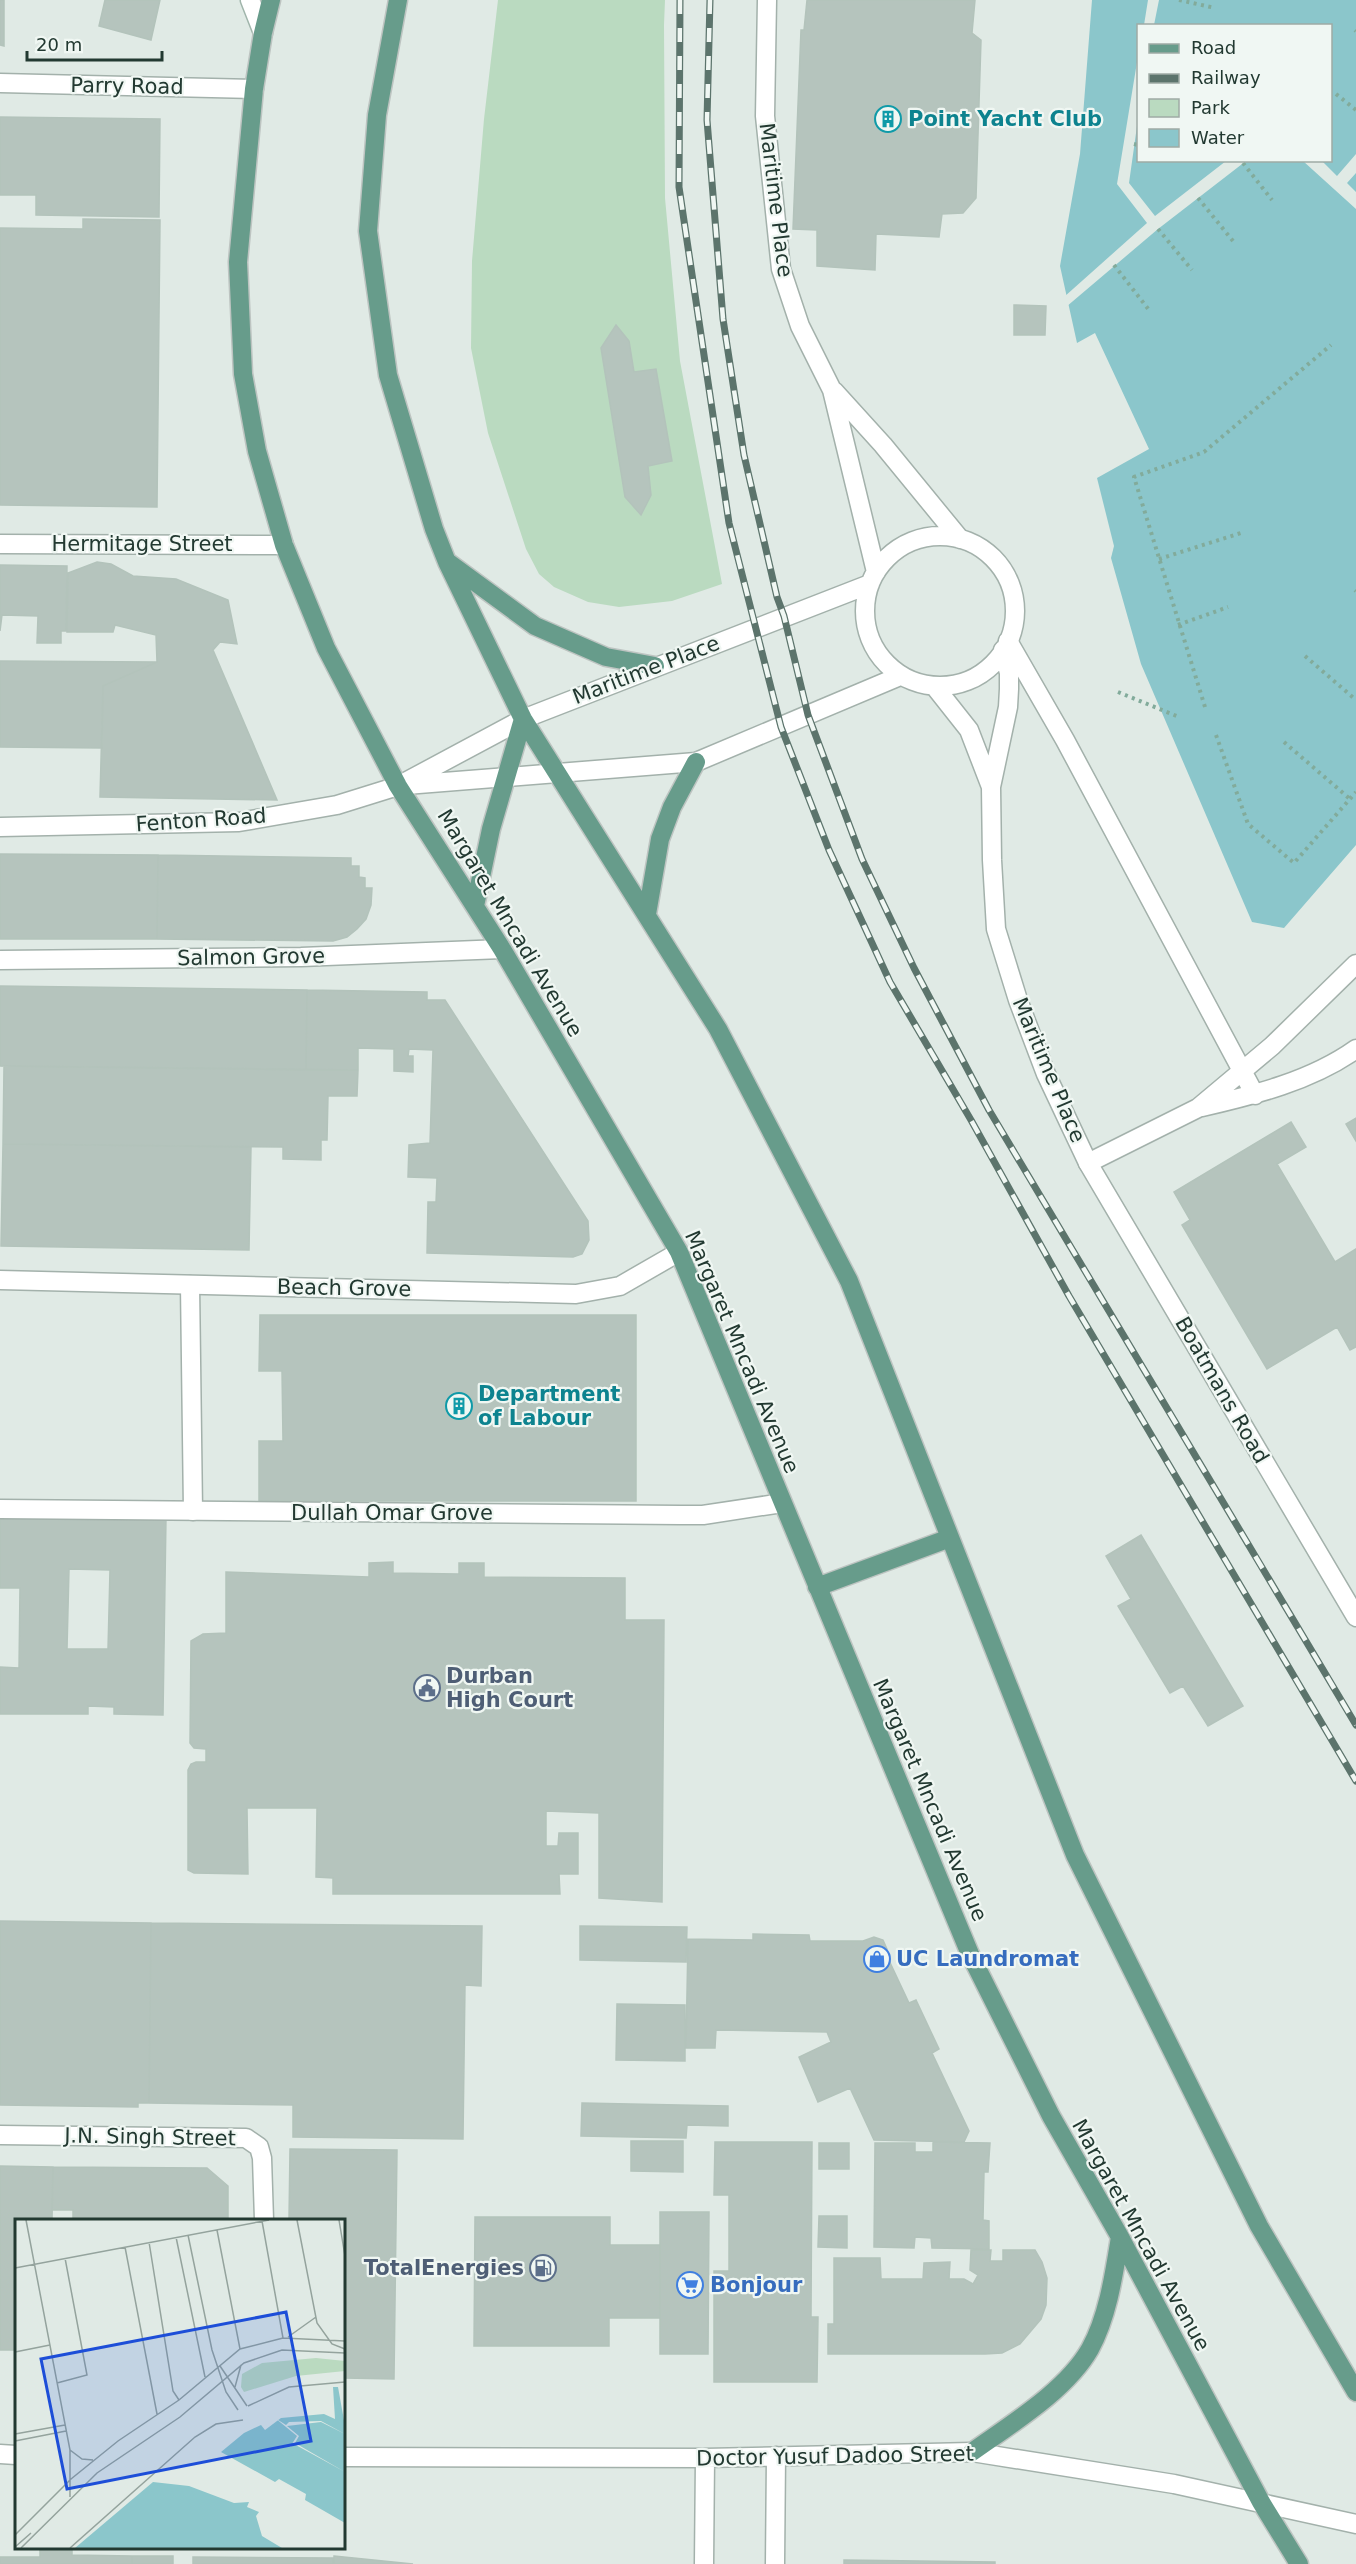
<svg xmlns="http://www.w3.org/2000/svg" width="1356" height="2564" font-family="'DejaVu Sans',sans-serif">
	<style>
		.green { fill: #badac0 }
		.water { fill: #8bc6cb; fill-rule: evenodd }
		.pier { fill: #e0eae5 }
		.building { fill: #b5c4bd; stroke: #b3c3bb; stroke-width: 1.5; fill-rule: evenodd }
		.lines { fill: none; stroke-linecap: round; stroke-linejoin: round }
		.service-casing { stroke: #a3b1ab; stroke-width: 21 }
		.minor-casing { stroke: #a3b1ab; stroke-width: 21 }
		.tertiary-casing { stroke: #a3b1ab; stroke-width: 21 }
		.secondary-casing { stroke: #a0b5ab; stroke-width: 21 }
		.primary-casing { stroke: #bdc4c1; stroke-width: 21 }
		.path { stroke: #82ab9b; stroke-width: 4; stroke-dasharray: 3 4.5; stroke-linecap: butt }
		.service { stroke: #fff; stroke-width: 18 }
		.minor { stroke: #fff; stroke-width: 18 }
		.tertiary { stroke: #fff; stroke-width: 18 }
		.secondary { stroke: #fff; stroke-width: 18 }
		.primary { stroke: #679c8b; stroke-width: 18 }
		.rail-casing { stroke: #5c746c; stroke-width: 7 }
		.rail { stroke: #f0f7f3; stroke-width: 4.5; stroke-dasharray: 14; stroke-linecap: butt }
		.labels { text-anchor: middle; stroke-width: 4.5; stroke-linejoin: round; paint-order: stroke }
		.street-label { font-size: 21px; fill: #223931; stroke: #f0f7f3 }
		.culture-label { font-size: 21px; font-weight: bold; fill: #0d838f; stroke: #f0f7f3; text-anchor: start }
		.service-label { font-size: 21px; font-weight: bold; fill: #4e5e75; stroke: #f0f7f3; text-anchor: start }
		.shop-label { font-size: 21px; font-weight: bold; fill: #366cbe; stroke: #f0f7f3; text-anchor: start }
		.inset-road { fill: none; stroke: #94a39d; stroke-width: 1.5 }
		.view { fill: #1d4ed8; fill-opacity: 0.15; stroke: #1d4ed8; stroke-width: 3 }
		.inset-edge { fill: none; stroke: #223931; stroke-width: 3 }
	</style>
	<rect width="100%" height="100%" fill="#e0eae5"/>
	<path class="green" d="M498,0h167l-1,25 1,173 15,163 42,223 -50,17 -53,6 -31,-5 -34,-15 -15,-13 -13,-25 -38,-116 -17,-85 1,-87 12,-142z"/>
	<path class="water" d="M1092,0h264v845l-72,83 -32,-6 -111,-258 -30,-106 3,-12 -17,-68 52,-29 -54,-116 -18,10 -17,-77 20,-112zM1138,26h192v134h-192z"/>
	<path class="pier" d="M1148,0h11l-5,25h-10z
		M1138,56v63l-9,64 26,33 71,-55h20l-88,68 -92,78 -2,-10 83,-74 -30,-39z
		M1356,154v19l-9,10 9,9v17l-53,-48h19l15,15z"/>
	<path class="building" d="M0,0h4v46l-4,-1z
		M105,0h55l-9,40 -52,-14z
		M807,0h168l-3,33 9,7 -5,158 -13,15 -21,1 -3,23 -63,-3 -1,36 -58,-4v-36l-24,-1 8,-199h3z
		M0,117l160,2 -1,98 -123,-2v-20h-36z
		M83,219l77,1 -3,287 -157,-2v-277l83,1z
		M1014,305l32,1 -1,29h-31z
		M616,325l13,16 5,31 22,-3 16,92 -24,5 3,29 -10,20 -16,-18 -24,-149z
		M97,562l14,2 22,12 43,3 52,21 9,44 -17,-2 -7,8 64,150 -177,-3 3,-111 54,-24 -1,-27 -41,-10 -2,7h-46l1,-59z
		M0,565l67,1 -1,65h-5v12h-24l1,-27 -36,-1 -2,16z
		M0,661l157,1 -54,24 -1,62 -102,-1z
		M0,854l158,1 -1,84h-157z
		M158,855l193,3v8h8v11l6,1v10h7l-1,17 -5,14 -9,10 -10,8 -14,4 -176,-2z
		M0,986l307,4 -1,80 -306,-4z
		M307,990l120,2v8h18l143,221 1,19 -7,14 -9,3 -146,-4 1,-51h8l1,-24 -29,-1 1,-32 21,-2 3,-93 -24,-1 -1,7h5v16l-19,-1v-22l-36,-1v22h-52z
		M4,1066l354,4 -1,26h-29l-1,44h-6v20l-38,-1v-12l-280,-3z
		M1356,1118v23l-10,-17z
		M1291,1122l15,25 -29,17 58,98 21,-13v98l-6,3 -13,-23 -70,42 -85,-144 8,-5 -16,-28z
		M3,1144l248,3 -2,103 -248,-4z
		M260,1315h376v186h-377v-60h24l-1,-70h-23z
		M0,1515l166,2 -3,198 -49,-1v-7l-26,-1v8h-88v-47l19,1 1,-80h-20zM69,1569l41,1 -2,79h-41z
		M1141,1535l102,171 -35,20 -25,-40 -13,7 -52,-87 13,-7 -25,-43z
		M393,1562v11l66,1v-11h25v14l141,1v42h39l-2,282 -63,-4v-85l-53,-2v35h12l1,-13h19v41h-19l1,20h-227v-16l-17,-1 1,-69h-70l1,66 -54,-1 -6,-3v-100l3,-6 5,-2h10v-13l-12,-1 -4,-5 1,-102 12,-7 23,-1v-61l143,5v-14z
		M0,1921l151,2 -2,180h-11v4l-138,-2z
		M151,1923l331,3 -1,60 -16,-1 -2,154 -170,-2v-32l-144,-2z
		M580,1926l107,1 -1,35 -106,-2z
		M753,1934l56,1 1,6h53l11,-4 9,3 4,9 -1,5 23,49 7,-3 23,49 -7,4 37,78 -5,11 -90,-2 -24,-52 -32,14 -19,-45 32,-15 -4,-10 -111,-2 -1,18h-29l2,-109 65,1z
		M617,2004l68,1v56l-69,-1z
		M582,2103l146,3v20l-41,-1 -1,13 -105,-2z
		M631,2141h52v31l-52,-1z
		M715,2142h97l-1,175h7l-1,65h-103v-111h15v-76h-15z
		M933,2142l57,1 -2,29h-4l-1,48 6,1v28l-57,-1 -1,-10 -16,-1 -1,11 -40,-1 1,-104h40v9h18z
		M819,2143h30v26h-30z
		M290,2149l107,1 -3,229 -50,-1v-158h-55z
		M0,2166l53,1 -1,53h-36v130h-16z
		M53,2167l154,1 21,18v34h-155v-10h-21z
		M660,2212h49l-1,142h-48z
		M819,2216h28v32l-29,-1z
		M475,2217h135v28h50v73h-51v28h-135z
		M971,2250h20l-1,11h13v-11h32l7,12 5,16 -1,27 -5,14 -21,25 -18,9 -17,1h-157v-30h6v-66h46l1,21h42l1,-16 26,-1 -1,17h15l9,5 5,-9 -8,-5z
		M40,2548h32v7l60,1v8h-132v-7h40z
		M132,2556h41v8h-41z
		M334,2556l79,8h-79z
		M193,2557l140,1v6h-140z
		M844,2560l151,2v2h-151z"/>
	<g class="lines">
		<defs>
			<path id="service" d="M1008,641l57,99 190,355
				M1202,1107c52,-12 109,-26 154,-58
				M1088,1163l110,-55 74,-62 84,-82
				M190,1285l3,226"/>
			<path id="minor" d="M767,0l-2,116 16,153 19,57 32,64 44,182
				M0,83l254,6
				M834,391l49,54 77,94
				M865 611a75 75 0 1 1 150 0a75 75 0 1 1-150 0Z
				M0,544l284,1
				M1003,650l6,23v16l-1,18 -17,80 1,73 4,69 22,71 28,74 42,89 268,454
				M935,687l34,43 22,57
				M406,785l290,-23 204,-86
				M0,827l239,-5 98,-17 61,-19 125,-67 347,-135
				M0,960l301,-3 201,-8
				M0,1280l576,14 44,-8 59,-34
				M0,1509l680,6h23l79,-12
				M0,2135l246,3 13,9 3,11 2,62"/>
			<path id="tertiary" d="M0,2454l16,1
				M344,2457l361,1 267,-6 202,32 182,40
				M704,2564l1,-106
				M775,2564l1,-108"/>
			<path id="secondary" d="M250,0l13,33"/>
			<path id="primary" d="M271,0l-8,33 -9,56 -16,173 5,112 14,77 27,94 42,103 72,138 104,163 177,303 291,702 81,162 69,121 141,265 38,62
				M398,0l-21,115 -9,116 20,144 46,154 13,33 76,157 195,310 131,252 226,574 184,371 97,166
				M449,563l86,63 71,31 49,9
				M475,906l16,-77 32,-110
				M647,914l13,-75 12,-32 24,-45
				M817,1587l133,-49
				M972,2452c39,-28 94,-61 118,-103 18,-33 24,-75 30,-112"/>
		</defs>
		<use href="#service" class="service-casing"/>
		<use href="#minor" class="minor-casing"/>
		<use href="#tertiary" class="tertiary-casing"/>
		<use href="#secondary" class="secondary-casing"/>
		<use href="#primary" class="primary-casing"/>
		<path class="path" d="M1179,0l36,8
			M1355,30l1,1
			M1336,94l20,16
			M1134,144l4,1
			M1243,163l29,37
			M1198,198l35,43
			M1158,229l34,41
			M1114,265l35,45
			M1159,559l85,-27
			M1355,590l1,1
			M1178,625l50,-18
			M1305,656l51,44
			M1118,692l61,25
			M1205,707l-71,-230 70,-25 127,-107
			M1216,735l32,89 46,39 62,-71
			M1284,742l66,57"/>
		<use href="#service" class="service"/>
		<use href="#minor" class="minor"/>
		<use href="#tertiary" class="tertiary"/>
		<use href="#secondary" class="secondary"/>
		<use href="#primary" class="primary"/>
		<defs>
			<path id="rail" d="M680,0l-1,187 50,336 52,204 48,123 61,132 81,138 98,176 287,485
				M710,0l-3,120 16,199 21,136 33,142 7,19 24,99 54,144 52,109 75,142 367,615"/>
		</defs>
		<use href="#rail" class="rail-casing"/>
		<use href="#rail" class="rail"/>
	</g>
	<defs>
		<symbol id="building-ring" viewBox="-11 -11 22 22"><circle r="9.5" fill="#f0f7f3" stroke="#0f9aa8" stroke-width="1.5"/><path d="M-4-6H4V6H1V3H-1V6H-4ZM-2.5-4.3h1.7v1.8h-1.7ZM.8-4.3h1.7v1.8H.8ZM-2.5-1h1.7V.8h-1.7ZM.8-1h1.7V.8H.8Z" fill="#0f9aa8"/></symbol>
		<symbol id="civic-ring" viewBox="-11 -11 22 22"><circle r="9.5" fill="#f0f7f3" stroke="#5c6f8a" stroke-width="1.5"/><path d="M-.6-6.5H3V-4.5H.6V-3L4-1V1h2V6H-6V1h2V-1L-.6-3ZM-1.2 2.5V6h2.4V2.5Z" fill="#5c6f8a"/></symbol>
		<symbol id="shop-ring" viewBox="-11 -11 22 22"><circle r="9.5" fill="#f0f7f3" stroke="#3f7fe0" stroke-width="1.5"/><path d="M-5-2.5h2.3a2.7 3.5 0 0 1 5.4 0H5L5.5 6h-11ZM-1.5-2.5h3a1.5 2.3 0 0 0-3 0Z" fill="#3f7fe0"/></symbol>
		<symbol id="fuel-ring" viewBox="-11 -11 22 22"><circle r="9.5" fill="#f0f7f3" stroke="#5c6f8a" stroke-width="1.5"/><path d="M-5.5-6h7V0h2V4h1.3V-2.5L3-4.5l.8-.8L6-3V5H2.5V1h-1V6h-7ZM-4.2-4.7v3.2H.2V-4.7Z" fill="#5c6f8a"/></symbol>
		<symbol id="supermarket-ring" viewBox="-11 -11 22 22"><circle r="9.5" fill="#f0f7f3" stroke="#3f7fe0" stroke-width="1.5"/><path d="M-6-5.5h2.5l.6 2H6L4.5 2H-2.5L-4.4-4H-6ZM-1.5 3.2a1.3 1.3 0 1 0 .1 0ZM3 3.2a1.3 1.3 0 1 0 .1 0Z" fill="#3f7fe0"/></symbol>
	</defs>
	<g fill-rule="evenodd">
		<use href="#building-ring" x="873" y="104" width="30" height="30"/>
		<use href="#building-ring" x="444" y="1391" width="30" height="30"/>
		<use href="#civic-ring" x="412" y="1673" width="30" height="30"/>
		<use href="#shop-ring" x="862" y="1944" width="30" height="30"/>
		<use href="#fuel-ring" x="528" y="2253" width="30" height="30"/>
		<use href="#supermarket-ring" x="675" y="2270" width="30" height="30"/>
	</g>
	<g class="labels">
		<g class="street-label">
			<text transform="translate(127 86) rotate(1)" y="7">Parry Road</text>
			<text transform="translate(776 200) rotate(83)" y="7">Maritime Place</text>
			<text x="142" y="551">Hermitage Street</text>
			<text transform="translate(646 670) rotate(-21)" y="7">Maritime Place</text>
			<text transform="translate(201 820) rotate(-4)" y="7">Fenton Road</text>
			<text transform="translate(510 923) rotate(59)" y="7">Margaret Mncadi Avenue</text>
			<text transform="translate(251 957) rotate(-1)" y="7">Salmon Grove</text>
			<text transform="translate(1049 1070) rotate(67)" y="7">Maritime Place</text>
			<text transform="translate(344 1288) rotate(1)" y="7">Beach Grove</text>
			<text transform="translate(742 1352) rotate(67)" y="7">Margaret Mncadi Avenue</text>
			<text transform="translate(1222 1390) rotate(60)" y="7">Boatmans Road</text>
			<text x="392" y="1520">Dullah Omar Grove</text>
			<text transform="translate(930 1800) rotate(67)" y="7">Margaret Mncadi Avenue</text>
			<text transform="translate(150 2137) rotate(1)" y="7">J.N. Singh Street</text>
			<text transform="translate(1141 2235) rotate(61)" y="7">Margaret Mncadi Avenue</text>
			<text transform="translate(835 2456) rotate(-1)" y="7">Doctor Yusuf Dadoo Street</text>
		</g>
		<g class="culture-label">
			<text x="908" y="126">Point Yacht Club</text>
			<text x="478" y="1401">Department<tspan x="478" dy="24">of Labour</tspan></text>
		</g>
		<g class="service-label">
			<text x="446" y="1683">Durban<tspan x="446" dy="24">High Court</tspan></text>
			<text x="524" y="2275" text-anchor="end">TotalEnergies</text>
		</g>
		<g class="shop-label">
			<text x="896" y="1966">UC Laundromat</text>
			<text x="710" y="2292">Bonjour</text>
		</g>
	</g>
	<g transform="translate(15 2219)">
		<rect width="330" height="330" fill="#e0eae5"/>
		<path d="M301,139l29,3v10l-49,5 -52,16 -3,-5 1,-13 20,-11z" fill="#badac0"/>
		<path d="M318,168h5l7,39v97l-40,-23 1,-6 -27,-15 -4,3 -54,-30 23,-19 17,-8 4,5 16,-12 43,-4 11,5zM138,263l36,4 45,17 15,-1 -2,5 12,5 -3,4 6,20 20,12h-207z" fill="#8bc6cb"/>
		<path d="M260,199l11,7 3,-3 32,-1 24,13 -24,-12 -34,4 12,10 -4,7 50,29 -51,-28 -4,3 7,-11z" fill="#e0eae5"/>
		<path class="inset-road" d="M11,1l44,230v47M282,1l20,103 15,21 13,5M324,1l6,36M247,2l21,117M202,11l23,119M173,16l24,115 14,42 12,18M161,18l29,140M134,23l24,149 6,9M110,28l32,167M0,49l254,-48M273,118l28,-20M0,133l35,-7M205,147l27,40M42,164l30,-8 -22,-117M220,168l6,-22M233,187l41,-19 56,-5M0,215l50,-9M0,222l51,-10M55,231l12,9 11,1M0,316l56,-56 47,-38 61,-41 61,-51 43,-11 62,3M0,328l16,-14M6,329l76,-75 83,-56 64,-54 38,-13 63,3M55,329l125,-111 21,-13 27,-4"/>
		<path class="view" d="M271,93l25,129 -244,48 -26,-130z"/>
		<rect width="330" height="330" class="inset-edge"/>
	</g>
	<rect x="1137" y="24" width="195" height="138" fill="#f0f7f3" stroke="#9eaba5" stroke-width="1.5"/>
	<rect x="1149" y="44" width="30" height="9" fill="#679c8b" stroke="#9eaba5" stroke-width="1.5"/>
	<text x="1191" y="54" font-size="18" fill="#223931">Road</text>
	<rect x="1149" y="74" width="30" height="9" fill="#5c746c" stroke="#9eaba5" stroke-width="1.5"/>
	<text x="1191" y="84" font-size="18" fill="#223931">Railway</text>
	<rect x="1149" y="99" width="30" height="18" fill="#badac0" stroke="#9eaba5" stroke-width="1.5"/>
	<text x="1191" y="114" font-size="18" fill="#223931">Park</text>
	<rect x="1149" y="129" width="30" height="18" fill="#8bc6cb" stroke="#9eaba5" stroke-width="1.5"/>
	<text x="1191" y="144" font-size="18" fill="#223931">Water</text>
	<path d="M27 51v9h135v-9" fill="none" stroke="#223931" stroke-width="3"/>
	<text x="36" y="51" font-size="18" fill="#223931" stroke="#f0f7f3" stroke-width="4.5" paint-order="stroke">20 m</text>
</svg>
